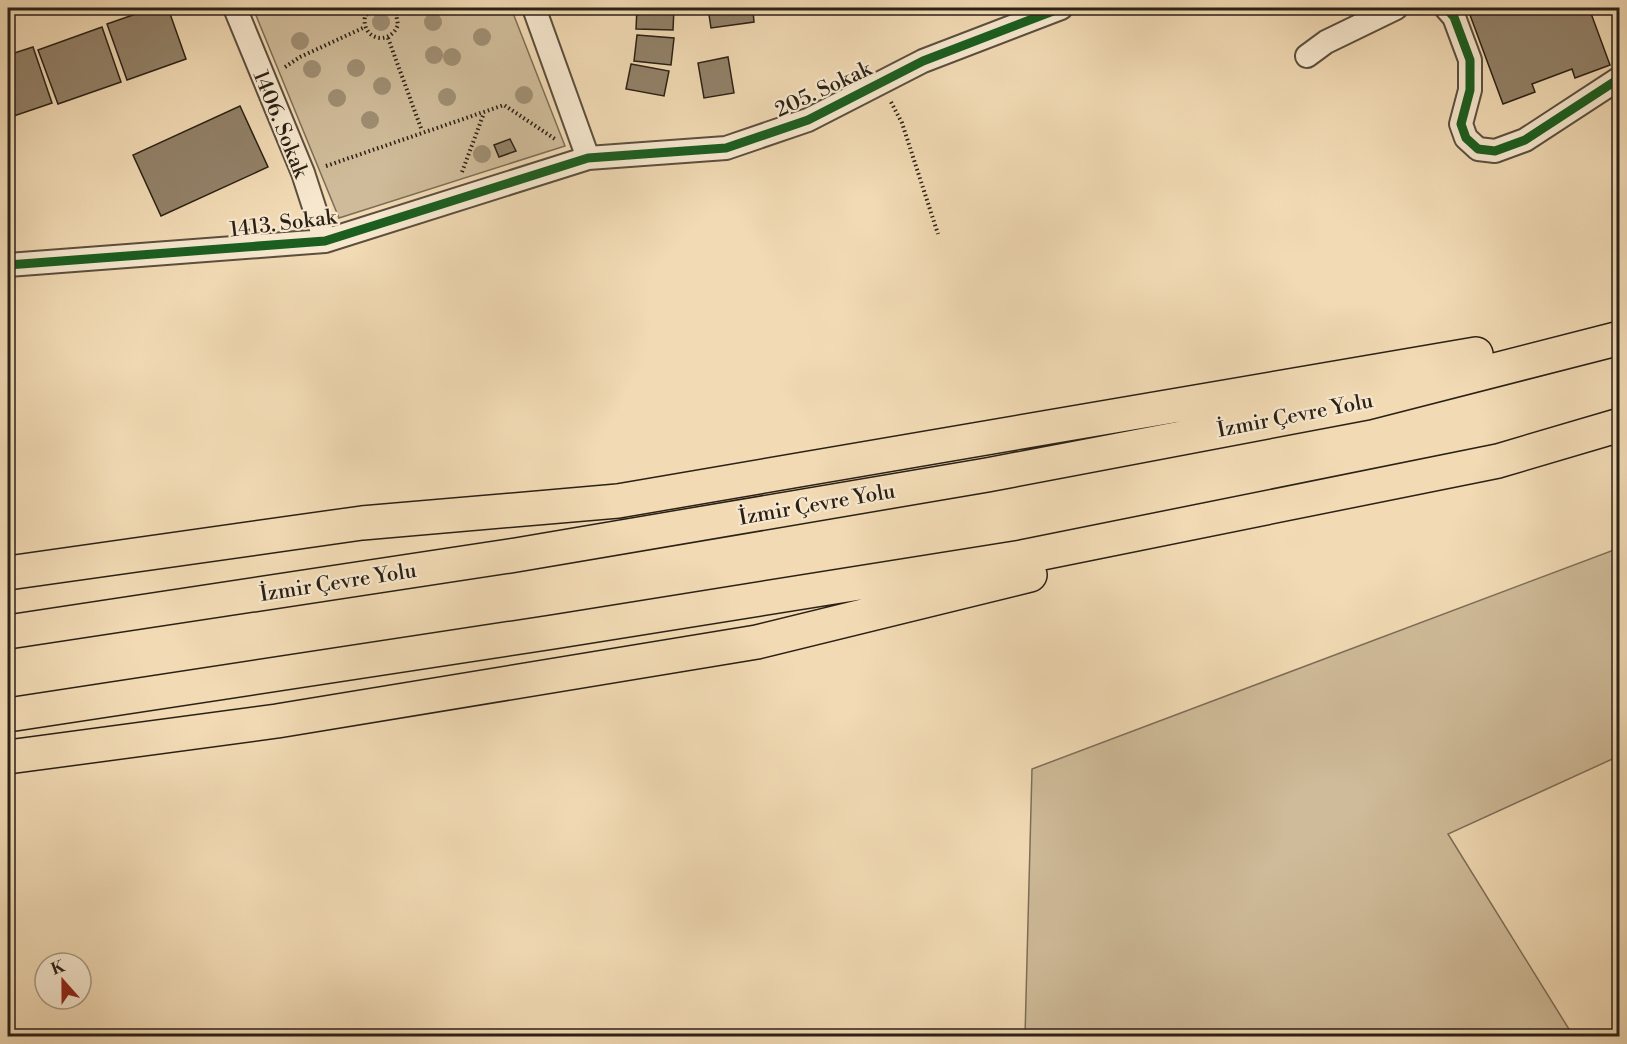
<svg xmlns="http://www.w3.org/2000/svg" width="1627" height="1044" font-family="'Libre Bodoni',serif">
	<style>
		.green { fill: #cfbb99; stroke: #7d6e58; stroke-width: 1.5 }
		.building { fill: #928168; stroke: #2b2116; stroke-width: 1.5 }
		.lines { fill: none; stroke-linecap: round; stroke-linejoin: round }
		.street-casing { stroke: #5c4f3e; stroke-width: 26 }
		.highway-casing { stroke: #2b2116; stroke-width: 36 }
		.path { stroke: #2b2116; stroke-width: 4; stroke-dasharray: 1.5 3; stroke-linecap: butt }
		.street { stroke: #f6e7ce; stroke-width: 22 }
		.highway { stroke: #f1dab4; stroke-width: 33 }
		.cycleway-casing { stroke: #f6e7ce; stroke-width: 13 }
		.cycleway { stroke: #1b5e20; stroke-width: 9 }
		.tree { fill: #9f8e73 }
		.labels { text-anchor: middle; stroke-width: 4.5; stroke-linejoin: round; paint-order: stroke }
		.street-label { font-size: 21px; fill: #2b2116; stroke: #f6e7ce }
	</style>
	<rect width="100%" height="100%" fill="#f1dab4"/>
	<filter id="stains"><feTurbulence type="fractalNoise" baseFrequency=".00333" numOctaves="4"/><feColorMatrix values="0 0 0 0 .2 0 0 0 0 .09 0 0 0 0 .02 0 0 0 .5 -.17"/></filter>
	<radialGradient id="worn" r=".72"><stop offset=".6" stop-color="#630" stop-opacity="0"/><stop offset="1" stop-color="#630" stop-opacity=".3"/></radialGradient>
	<path class="green" d="M253,8h258l54,138 -226,72z
		M1619,548v208l-171,78 124,200 -4,2h-543l7,-267z"/>
	<path class="building" d="M153,8h15l18,51 -59,21 -20,-56z
		M637,8h37l-1,22 -37,-1z
		M708,8h65l-20,3 1,11 -43,6z
		M1492,8h18l2,6 19,-6h58l21,57 -35,13 -3,-9 -40,15 3,8 -32,12 -33,-89z
		M102,27l19,55 -63,22 -20,-54z
		M637,35l37,3 -3,27 -37,-4z
		M33,47l19,56 -44,15v-63z
		M728,57l6,36 -30,5 -6,-35z
		M631,64l38,7 -5,25 -38,-7z
		M240,106l28,61 -107,49 -28,-61z
		M510,139l6,12 -17,6 -5,-12z"/>
	<g class="lines">
		<defs>
			<path id="street" d="M235,8l68,165 22,68
				M534,8l54,150
				M1446,8l8,9 16,43v30l-9,34 5,14 12,11 17,2 30,-11 95,-62
				M1307,56l19,-14 70,-34
				M8,265l317,-24 263,-83 138,-10 82,-28 115,-59 138,-53"/>
			<path id="highway" d="M8,573l354,-50 256,-22 858,-147
				M8,632l508,-77 471,-80 379,-72 254,-65
				M8,715l545,-83 469,-75 476,-96 122,-36
				M8,757l269,-36 480,-79 273,-67"/>
		</defs>
		<use href="#street" class="street-casing"/>
		<use href="#highway" class="highway-casing"/>
		<path class="path" d="M374,8l-9,8c-4,23 24,31 33,9l-2,-11 -6,-6
			M396,14l21,-6
			M388,38l34,93
			M285,67l15,-10 65,-30
			M891,102l11,21 36,111
			M326,166l178,-61 51,34
			M462,172l22,-59"/>
		<use href="#street" class="street"/>
		<use href="#highway" class="highway"/>
		<defs>
			<path id="cycleway" d="M1446,8l8,9 16,43v30l-9,34 5,14 12,11 17,2 30,-11 95,-62
				M8,265l317,-24 263,-83 138,-10 82,-28 115,-59 138,-53"/>
		</defs>
		<use href="#cycleway" class="cycleway-casing"/>
		<use href="#cycleway" class="cycleway"/>
	</g>
	<g class="tree">
		<circle cx="381" cy="22" r="9"/>
		<circle cx="433" cy="22" r="9"/>
		<circle cx="482" cy="37" r="9"/>
		<circle cx="300" cy="41" r="9"/>
		<circle cx="434" cy="55" r="9"/>
		<circle cx="452" cy="57" r="9"/>
		<circle cx="356" cy="68" r="9"/>
		<circle cx="312" cy="69" r="9"/>
		<circle cx="382" cy="86" r="9"/>
		<circle cx="524" cy="95" r="9"/>
		<circle cx="447" cy="97" r="9"/>
		<circle cx="337" cy="98" r="9"/>
		<circle cx="370" cy="120" r="9"/>
		<circle cx="482" cy="154" r="9"/>
	</g>
	<g class="labels">
		<g class="street-label">
			<text transform="translate(823 89) rotate(-25)" y="7">205. Sokak</text>
			<text transform="translate(281 124) rotate(68)" y="7">1406. Sokak</text>
			<text transform="translate(283 223) rotate(-7)" y="7">1413. Sokak</text>
			<text transform="translate(1295 415) rotate(-11)" y="7">İzmir Çevre Yolu</text>
			<text transform="translate(817 504) rotate(-10)" y="7">İzmir Çevre Yolu</text>
			<text transform="translate(338 582) rotate(-9)" y="7">İzmir Çevre Yolu</text>
		</g>
	</g>
	<rect width="1627" height="1044" fill="none" stroke="#f1dab4" stroke-width="30"/>
	<rect x="9" y="9" width="1609" height="1026" fill="none" stroke="#2b2116" stroke-width="3"/>
	<rect x="15" y="15" width="1597" height="1014" fill="none" stroke="#2b2116" stroke-width="1.5"/>
	<g transform="translate(63 981) rotate(339)"><circle r="28" fill="#f6e7ce" stroke="#a59884" stroke-width="1.5"/>
	<path d="M0-4.5L10 22L0 15L-10 22Z" fill="#8f2418"/>
	<text y="-9" font-size="16" font-weight="bold" text-anchor="middle" fill="#2b2116">K</text>
	</g>
	<rect width="100%" height="100%" filter="url(#stains)"/>
	<rect width="100%" height="100%" fill="url(#worn)"/>
</svg>
